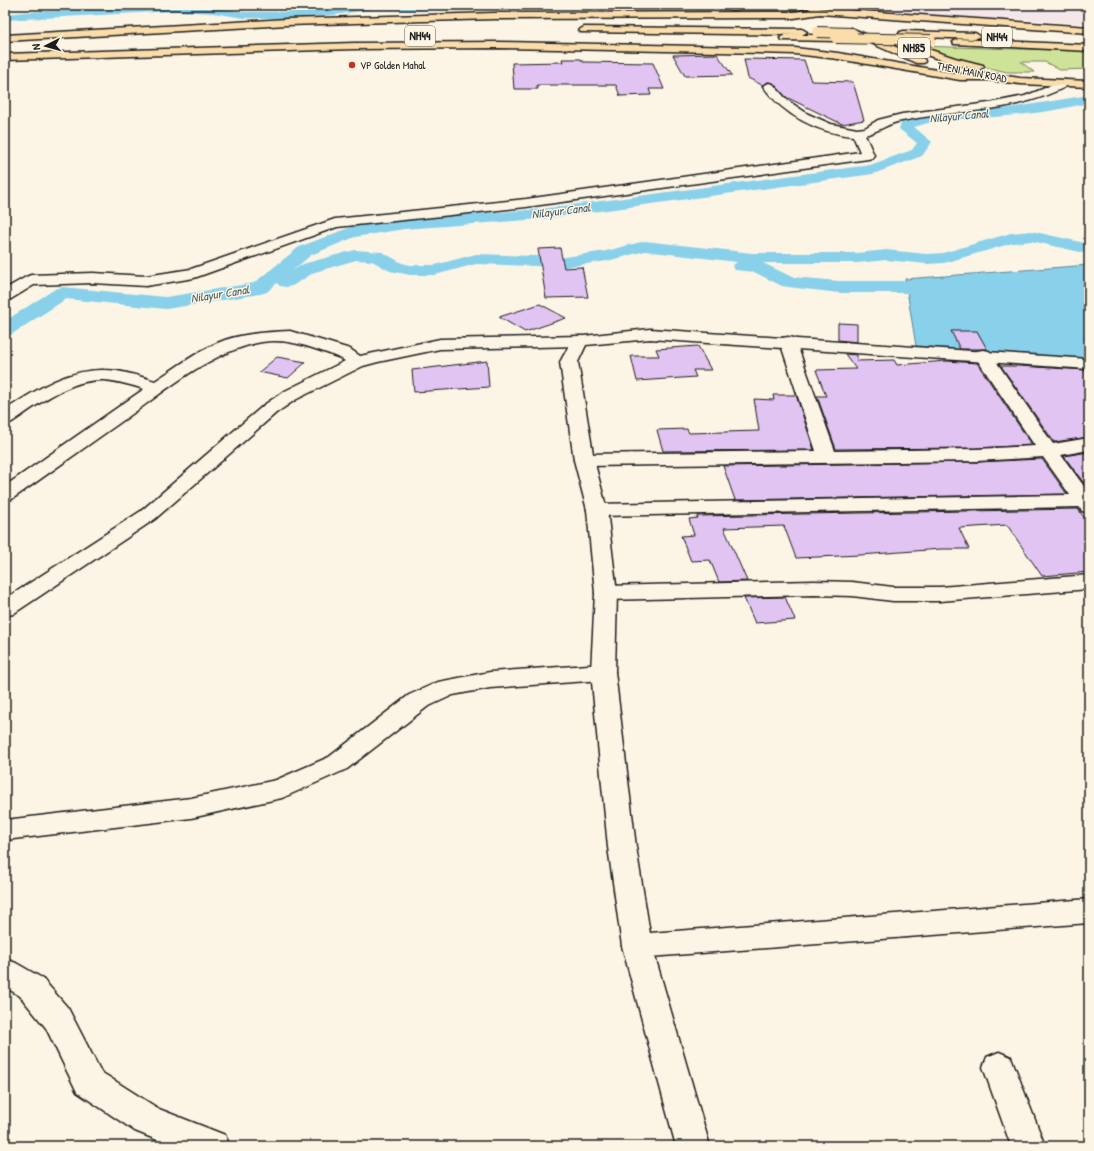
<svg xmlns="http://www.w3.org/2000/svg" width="1094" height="1151" font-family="'Patrick Hand',sans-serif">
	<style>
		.built { fill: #f4e6e9 }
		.green { fill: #cee398; stroke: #75805a }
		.water { fill: #89d0eb; stroke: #5d8898 }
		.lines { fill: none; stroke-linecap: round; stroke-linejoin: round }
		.canal { fill: #89d0eb; fill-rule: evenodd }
		.building { fill: #e1c4f2; stroke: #1c1c1c }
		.street-casing { stroke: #1c1c1c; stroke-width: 3 }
		.secondary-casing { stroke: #1c1c1c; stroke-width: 3 }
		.primary-casing { stroke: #1c1c1c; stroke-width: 3 }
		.highway-casing { stroke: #1c1c1c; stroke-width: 3 }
		.street { fill: #fcf5e5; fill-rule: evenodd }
		.secondary { fill: #fcf5e5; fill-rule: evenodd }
		.primary { fill: #fbddab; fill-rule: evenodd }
		.highway { fill: #fbddab; fill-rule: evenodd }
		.highway-bridge-casing { stroke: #1c1c1c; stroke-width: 12; stroke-linecap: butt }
		.highway-bridge { stroke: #fbddab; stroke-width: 10 }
		.poi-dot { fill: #c8321e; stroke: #fcf5e5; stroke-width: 1.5 }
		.labels { text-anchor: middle; stroke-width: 3; stroke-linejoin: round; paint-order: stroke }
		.far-poi-label { font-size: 11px; fill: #1c1c1c; stroke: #fcf5e5; text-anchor: start }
		.far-street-label { font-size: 11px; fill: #1c1c1c; stroke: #fcf5e5 }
		.shield { fill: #fcf5e5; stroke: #5f5d58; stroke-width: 1 }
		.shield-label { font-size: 12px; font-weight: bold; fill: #1c1c1c }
		.far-water-label { font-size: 12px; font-style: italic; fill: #425b64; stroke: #fcf5e5 }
	</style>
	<rect width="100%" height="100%" fill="#fcf5e5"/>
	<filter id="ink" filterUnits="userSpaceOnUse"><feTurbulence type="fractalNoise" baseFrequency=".025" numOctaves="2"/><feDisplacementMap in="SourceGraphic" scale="8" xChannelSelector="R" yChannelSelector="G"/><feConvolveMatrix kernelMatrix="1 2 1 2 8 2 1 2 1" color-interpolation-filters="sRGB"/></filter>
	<g filter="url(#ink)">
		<path class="built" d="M837,5h252v19l-84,-6 4,4 -138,-12z"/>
		<path class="green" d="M916,46l173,5v18l-29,1 -15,-8h-24l13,10h-27l-52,-12z"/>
		<path class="water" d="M1089,265v95l-12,-2 -161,-12 -11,-67z"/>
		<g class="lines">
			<path class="canal" d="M169,5l44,2 31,5h48l42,-3 25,-4h89l-3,4 -4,1 -67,-1 -40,6 -42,3h-48l-31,-5 -37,-2 -171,9v-6l20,-2z
				M1089,95v8c-27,6 -54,11 -82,13 -31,3 -63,1 -93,11l18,15 -10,14 -49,18 -332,45 -137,10 -49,8 -44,18 -19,16 11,-7 52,-14 27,2 20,11 8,2h25l41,-11 89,3 41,-6 39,-10 107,12h105l29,-3 41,4 16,-1 68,-20 20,-2 58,13v10l-58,-13 -18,2 -69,20 -17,1 -41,-4 -29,3h-94l29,14 47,4h103l7,2 2,4 -2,4 -7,2h-103l-51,-6 -6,-1 -28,-14 -19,-2 -3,-4 5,-4 -92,-11 -38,10 -42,6 -89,-3 -41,11h-25l-20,-4 -18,-10 -16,-1 -41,12 -23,14 -6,1 -6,-1 -3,-3 -10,9 -7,2 -94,15 -100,-10 -54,35 -7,2v-15l50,-32 7,-2 104,10 88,-14 45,-36 52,-20 53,-8 137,-10 329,-44 42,-15 5,-7 -18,-14 3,-8 28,-8 79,-5z"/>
		</g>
		<path class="building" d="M717,54l15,21 -47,1 -12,-21z
			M562,59h19l2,3 70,1 11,26h-15l2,6 -31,1 -4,-11h-79l1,4h-24l-2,-26 51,-1z
			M744,59l60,1 7,21 42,1 11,38 -22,4 -56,-27 -13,-14 -5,-1 -6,3 -14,-7z
			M560,248l4,20 18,-1 6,30 -42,1 -8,-49z
			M540,304l26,14 -41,14 -26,-15z
			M838,323l19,1v18l-19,-2z
			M951,331h26l10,18h-27z
			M698,346l13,24h-18l3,7 -59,4 -6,-25h28l-3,-7z
			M845,354l12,1v6l37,-1 3,5 49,-4 31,2 55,82 -55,3 -141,1 -19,-53h9l-10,-26 40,-1z
			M277,357l29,5 -18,16 -29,-6z
			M487,361l2,26 -75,5 -2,-22z
			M1001,366h17l67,4 4,7v60l-35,5z
			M773,395h23l18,55 -151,1 -6,-21 30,-1 2,4 70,-2 -5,-32 20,1z
			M1089,452v30h-6l-19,-26z
			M1042,459l25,35 -332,6 -12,-34 254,-4z
			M1078,509l11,15v48l-47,4 -35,-51 -48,3 10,21h-28l-81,6 -64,3 -12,-32 -60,2 23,53 -28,1 -9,-22 -19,1 -10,-25 13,-1 -5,-16 9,-1 -1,-2z
			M785,597l10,23 -40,3 -11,-25z"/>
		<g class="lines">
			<defs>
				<path id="street" d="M1065,80l6,3 -2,2c-56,30 -108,23 -167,36 -14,2 -24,11 -37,14l9,20 -2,3 -4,1 -342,48 -189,20 -143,51 -48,8 -53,-3 -59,2 -23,14 -6,2v-12l21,-12 5,-2 62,-2 53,3 45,-7 144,-50 191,-20 334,-47 -7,-16c-35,-3 -70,-21 -90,-50l6,-3 4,1 14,16 21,14 23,10 26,5 8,-1 13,-8 24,-6 87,-11 36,-7z
					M290,331l60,18 10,7 80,-17 140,-3 6,1 2,4 -2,4 -6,1 -140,3 -62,13 -15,4 -68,34 -19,13 -121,106 -142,95 -8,2v-17l136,-88 123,-106 19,-13 62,-31 -7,-4c-26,-9 -49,-19 -76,-15 -51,9 -93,46 -134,75 -39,27 -77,55 -116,82l-7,2v-15l139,-97c-13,-4 -26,-8 -40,-9 -35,-1 -65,24 -92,42l-7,2v-14c30,-19 61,-41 99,-40 17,0 35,6 51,11 22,-14 45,-32 70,-41 21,-7 44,-8 65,-9z
					M788,337l6,1 2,4 39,109 142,-2 58,-3 -61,-91 3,-4 6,-1 6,1 64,93 36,-6v12l-28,5 28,38v20l-7,-2 -3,-4 -482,9 -7,-2 -3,-4 3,-4 7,-2 473,-9 -27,-38 -66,4 -393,5 -7,-2 -3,-4 3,-4 7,-2 232,-3 -36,-109 2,-4z
					M1089,575v14l-149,12h-47l-41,-5 -38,-1 -208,5 -8,-2 -3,-5 3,-5 8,-2 208,-5 38,1 41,5h47z
					M603,664l9,2 3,6 -3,6 -9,2 -113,8 -37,7 -26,12 -80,62 -65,29 -91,20 -186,22v-20l186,-22 85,-18 53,-23 80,-62 29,-13 52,-10z
					M1089,899v24l-452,35 -11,-3 -4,-9 4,-9 11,-3z
					M5,959l11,4 26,15 26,30 33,64 58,37 66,26 5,11h-58l-37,-15 -58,-39 -31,-64 -26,-32 -15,-9z
					M999,1052l12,5 34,89h-34l-28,-79 4,-10z"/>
				<path id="secondary" d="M650,329l439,30v10l-439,-30 -64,6 -8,17 16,98 13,50 10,83 -2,79 21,175 16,99 58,200h-34l-54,-200 -14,-99 -17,-175 4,-79 -8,-83 -13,-50 -14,-98 14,-25z"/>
				<path id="primary" d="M803,5h12l10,6 -2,2h-6z"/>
				<path id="highway" d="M820,8l269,19v6l-269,-19 -26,4 -300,1 -207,6 -282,16v-6l282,-16 207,-6 300,-1z
					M584,27l218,2 5,3 -5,3 -221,-3 -2,-2z
					M851,28l73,31 1,2 -1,2h-8l-68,-30 -2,-2z
					M904,31l71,2 5,3 -5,3 -75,-3 -1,-2 1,-2z
					M785,35h51l5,3 -5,3 -55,-1 -1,-2z
					M958,39l131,6v6l-135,-7 -1,-2z
					M499,42l296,6 43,5 122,21h8l5,-3 47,7 69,3v6l-69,-3 -31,-4h-29l-122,-21 -43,-5 -75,-2 -221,-4 -145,1 -349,11v-6l349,-11z
					M907,42l48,16 28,7 1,2 -5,3 -32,-8 -44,-15 -1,-2z"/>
			</defs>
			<use href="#street" class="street-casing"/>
			<use href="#secondary" class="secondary-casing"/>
			<use href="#primary" class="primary-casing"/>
			<use href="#highway" class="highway-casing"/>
			<use href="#street" class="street"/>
			<use href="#secondary" class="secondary"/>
			<use href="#primary" class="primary"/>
			<use href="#highway" class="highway"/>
			<defs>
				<path id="highway-bridge" d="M817,32l35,1
					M836,38l95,2"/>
			</defs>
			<use href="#highway-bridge" class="highway-bridge-casing"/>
			<use href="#highway-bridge" class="highway-bridge"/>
		</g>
	</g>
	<circle class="poi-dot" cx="352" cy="65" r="4"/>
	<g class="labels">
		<g class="far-poi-label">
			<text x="360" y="69">VP Golden Mahal</text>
		</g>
		<g class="far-street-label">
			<text transform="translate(972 72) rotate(11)" y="4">THENI MAIN ROAD</text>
		</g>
		<g class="shield">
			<rect x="405" y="26" width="30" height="20" rx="3"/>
			<rect x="982" y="27" width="30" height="20" rx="3"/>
			<rect x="898" y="38" width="32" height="20" rx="3"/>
		</g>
		<g class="shield-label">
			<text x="420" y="40">NH44</text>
			<text x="997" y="41">NH44</text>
			<text x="914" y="52">NH85</text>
		</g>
		<g class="far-water-label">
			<text transform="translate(959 116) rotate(-5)" y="4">Nilayur Canal</text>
			<text transform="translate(561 211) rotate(-7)" y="4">Nilayur Canal</text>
			<text transform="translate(220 294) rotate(-9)" y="4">Nilayur Canal</text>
		</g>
	</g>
	<rect width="1094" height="1151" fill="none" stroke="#fcf5e5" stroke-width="20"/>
	<rect x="10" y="10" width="1074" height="1131" fill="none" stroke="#1c1c1c" stroke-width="1.5" filter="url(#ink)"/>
	<g transform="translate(46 46) rotate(264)" stroke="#fcf5e5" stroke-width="3" paint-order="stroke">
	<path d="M0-3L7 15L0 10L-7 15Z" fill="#1c1c1c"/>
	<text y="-6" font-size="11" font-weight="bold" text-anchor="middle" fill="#1c1c1c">N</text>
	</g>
</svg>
